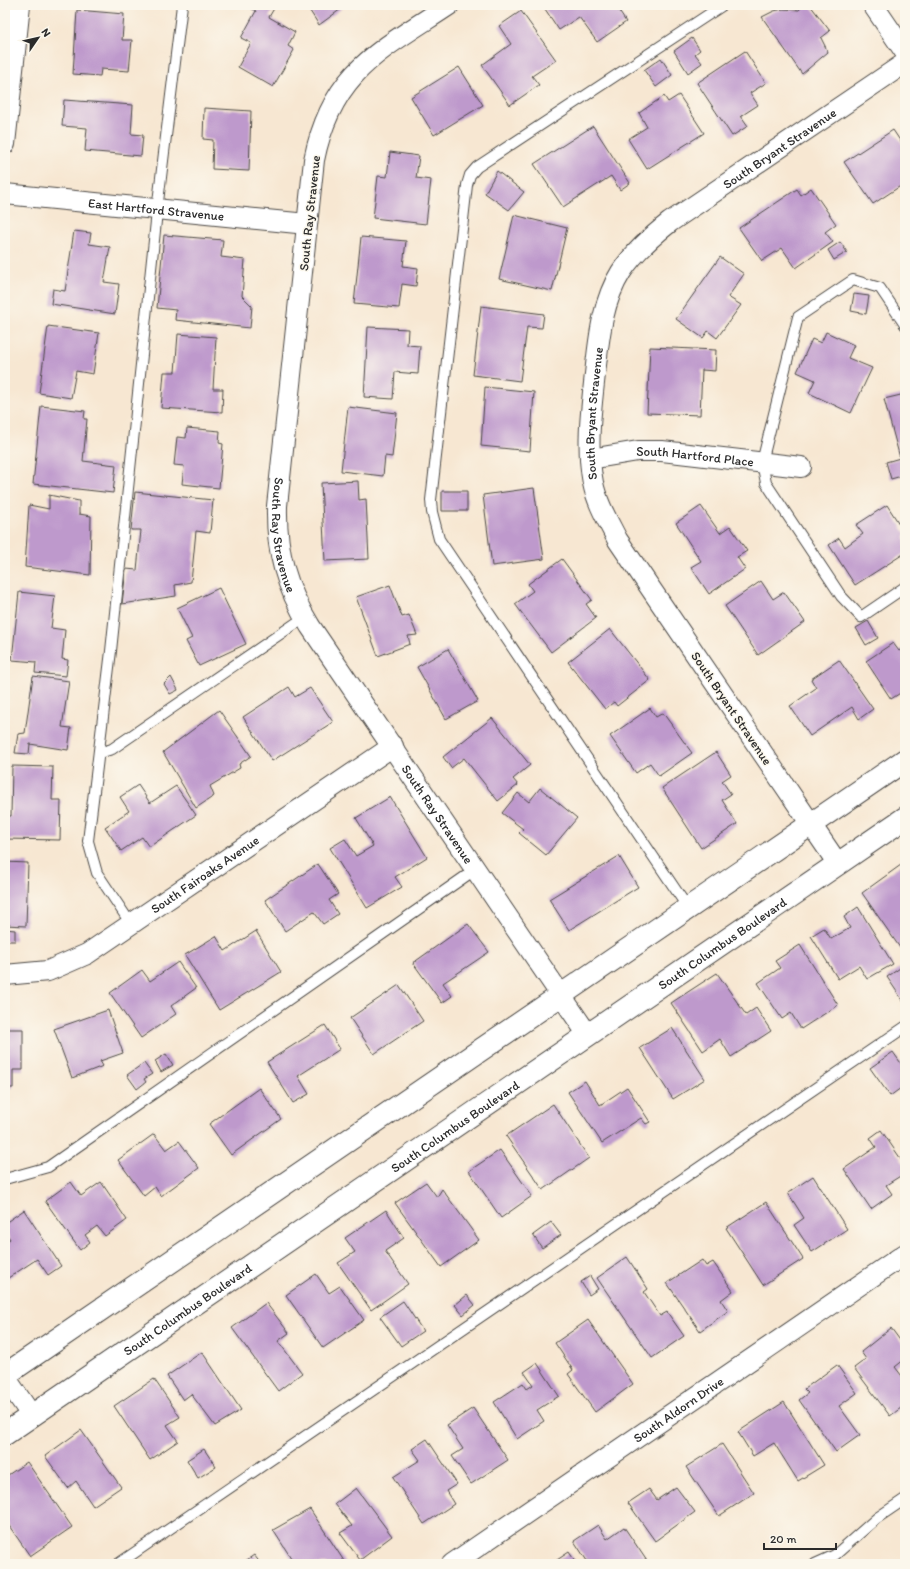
<svg xmlns="http://www.w3.org/2000/svg" width="910" height="1569" font-family="Itim,sans-serif">
	<style>
		.building { fill: #be99cc }
		.lines { fill: none; stroke-linecap: round; stroke-linejoin: round }
		.service-casing { stroke: #4a4744; stroke-width: 12 }
		.minor-casing { stroke: #4a4744; stroke-width: 22 }
		.tertiary-casing { stroke: #4a4744; stroke-width: 24 }
		.service { stroke: #fff; stroke-width: 10 }
		.minor { stroke: #fff; stroke-width: 20 }
		.tertiary { stroke: #fff; stroke-width: 22 }
		.labels { text-anchor: middle; stroke-width: 3; stroke-linejoin: round; paint-order: stroke }
		.street-label { font-size: 13px; fill: #2b2b2b; stroke: #fbf7ec }
	</style>
	<rect width="100%" height="100%" fill="#fbf7ec"/>
	<filter id="ink" filterUnits="userSpaceOnUse"><feTurbulence type="fractalNoise" baseFrequency=".025" numOctaves="2"/><feDisplacementMap in="SourceGraphic" scale="8" xChannelSelector="R" yChannelSelector="G"/><feConvolveMatrix kernelMatrix="1 2 1 2 8 2 1 2 1" color-interpolation-filters="sRGB"/></filter>
	<filter id="wash" filterUnits="userSpaceOnUse"><feTurbulence type="fractalNoise" baseFrequency=".012" numOctaves="4" result="noise"/><feDisplacementMap in="SourceGraphic" scale="16" xChannelSelector="R" yChannelSelector="G"/><feGaussianBlur stdDeviation="0.9" result="paint"/><feColorMatrix in="noise" values="0 0 0 0 0 0 0 0 0 0 0 0 0 0 0 0 0 1.4 0 .05"/><feComposite in="paint" operator="in"/></filter>
	<g filter="url(#wash)">
		<rect width="100%" height="100%" fill="#f7e7d2"/>
		<g id="blocks">
			<path class="building" d="M245,5h31l-7,12 26,15 -7,14 6,4 -21,37 -35,-20 13,-24 -10,-5 15,-27z
				M306,5h33l2,4 -22,16z
				M550,5h65l11,17 -29,20 -18,-25 -20,13 -14,-21z
				M804,5h6l20,26 -9,7 7,14 -26,22 -40,-57 12,-6 9,-2 16,1z
				M77,10l47,4 -2,26h10l-3,31 -28,-2 -1,7 -27,-2z
				M521,11l35,49 -24,16 7,9 -29,20 -28,-40 29,-21 -12,-18z
				M692,38l8,12 -5,4 7,9 -14,10 -14,-22z
				M745,51l21,32 -16,10 8,12 -17,11 7,10 -16,10 -35,-53z
				M661,58l11,17 -16,12 -12,-17z
				M459,67l24,38 -49,30 -23,-38z
				M679,95l25,38 -57,36 -19,-30 19,-12 -8,-14 25,-17 4,6z
				M64,100l69,5 -2,29 12,1 -2,21 -56,-5 2,-23 -25,-2z
				M204,108l47,3 -2,60 -37,-2 1,-29 -10,-1z
				M593,126l37,57 -10,7 -9,-14 -48,31 -29,-43z
				M893,130l12,18v35l-32,21 -29,-42z
				M390,152l29,4 -3,22 15,2 -5,44 -53,-6 5,-42 9,1z
				M497,171l27,21 -15,18 -24,-17z
				M811,188l25,36 -11,8 8,10 -37,26 -14,-20 -20,13 -23,-33 58,-39 4,6z
				M514,215l53,13 -15,63 -53,-12z
				M74,231l17,2 -2,11 21,3 -6,35 15,2 -4,30 -64,-10 2,-15 12,2z
				M164,235l59,5 -2,17 24,3 -3,36 10,10 -2,22 -75,-8 1,-10 -19,-2z
				M361,237l45,4 -3,25 15,2 -2,18 -14,-2 -3,24 -45,-4z
				M840,242l7,10 -13,8 -6,-10z
				M720,257l24,17 -16,23 13,8 -24,33 -9,-7 -5,7 -27,-19z
				M854,294l15,2 -3,18 -15,-3z
				M481,306l63,8 -2,14 -15,-1 -7,54 -47,-6z
				M48,326l51,7 -6,41 -17,-3 -5,27 -32,-5z
				M368,327l40,2 -1,16 13,1 -2,28 -23,-2 -2,27 -29,-2z
				M826,332l28,13 -6,13 24,10 -21,45 -42,-20 6,-13 -18,-8 15,-33 9,4z
				M178,334l38,3 -3,52h10l-1,23 -61,-4 3,-36h11z
				M650,347l66,3 -1,21 -13,-1 -2,45 -53,-2z
				M485,387l49,5 -4,59 -49,-5z
				M905,394v81l-14,4 -5,-17 14,-4 -16,-59z
				M41,406l44,5 -1,8h3l-4,42 33,4 -3,28 -80,-9z
				M348,407l49,6 -5,44 -7,-1 -2,20 -42,-5z
				M187,428l33,3 -1,12 4,1 -4,44 -37,-4 2,-18 -10,-1 3,-28 9,1z
				M358,481l1,19 7,-1 3,60 -44,2 -4,-78z
				M534,488l10,71 -52,7 -9,-71z
				M442,491h25v20h-25z
				M135,492l78,8 -3,33 -14,-2 -5,51 -16,3 1,11 -54,8 4,-35 11,1 4,-40h-10z
				M49,495l30,6v13l12,2 -1,59 -65,-8 4,-62 20,4z
				M887,505l18,28v20l-50,32 -26,-40 10,-7 6,9 18,-13 -7,-9z
				M701,506l19,27 10,-7 17,25 -10,6 8,12 -36,25 -18,-27 10,-6 -25,-38z
				M562,559l30,41 -6,4 10,14 -45,34 -36,-48 18,-13 -5,-7z
				M761,581l12,18 11,-7 21,30 -47,33 -33,-49z
				M390,585l12,32 7,-2 8,20 -9,1 2,8 -32,12 -22,-59z
				M219,588l27,56 -47,22 -13,-25 6,-3 -15,-30z
				M19,592l36,4 -4,32 14,2 -3,29 6,1 -2,16 -31,-3 1,-11 -24,-2z
				M868,621l10,17 -12,7 -10,-17z
				M610,629l40,51 -33,26 -3,-4 -9,7 -37,-47z
				M893,643l6,8 6,-4v43l-14,9 -25,-38z
				M448,649l30,52 -32,18 -29,-52z
				M839,660l34,49 -14,10 -7,-12 -42,29 -20,-30 26,-18 -5,-9z
				M33,676l36,5 -7,46 9,1 -3,22 -38,-6 -1,10 -14,-1 3,-19 7,-1z
				M171,677l7,13 -8,4 -6,-10z
				M289,687l6,10 15,-9 23,34 -61,39 -29,-44z
				M650,708l6,9 7,-4 29,40 -33,23 -9,-13 -14,10 -26,-37z
				M219,710l32,46 -12,8 1,4 -30,18 4,10 -18,12 -33,-56z
				M492,718l38,47 -17,14 5,6 -20,16 -34,-43 -13,10 -8,-11z
				M716,752l15,23 -9,6 9,13 -9,6 15,24 -36,24 -39,-60z
				M12,766l41,1 -1,33h9l-1,40 -55,-1v-23h6z
				M138,785l12,18 26,-17 20,29 -47,32 -7,-10 -21,14 -16,-24 24,-16 -9,-14z
				M540,788l37,30 -31,37 -27,-22 4,-4 -21,-16 16,-20 11,9z
				M390,797l37,60 -32,20 7,10 -35,21 -37,-60 15,-9 11,17 17,-10 -17,-28z
				M619,856l19,31 -69,43 -20,-31z
				M5,862l23,1 -2,63 -21,-1z
				M905,862v93l-43,-62z
				M318,864l20,30 -9,6 9,14 -15,10 -9,-12 -29,19 -20,-31z
				M858,907l35,57 -26,15 -8,-13 -21,13 -27,-43 13,-8 7,11 19,-11 -6,-11z
				M468,924l21,28 -46,31 9,13 -10,7 -29,-40z
				M5,929l10,1v11h-10z
				M256,931l25,41 -62,38 -34,-55 31,-19 9,15z
				M800,945l38,60 -37,24 -10,-16 -9,6 -24,-36 22,-15 -5,-7z
				M178,962l18,26 -25,18 5,8 -35,24 -31,-45 32,-23 8,11z
				M903,966l2,3v35l-18,-27z
				M717,973l29,42 10,-7 15,23 -40,26 -11,-18 -17,12 -32,-48z
				M399,985l24,36 -49,33 -24,-36z
				M108,1010l15,43 -23,8 3,5 -31,12 -18,-49z
				M325,1025l15,24 -42,27 11,18 -16,9 -26,-41z
				M672,1028l33,51 -32,20 -33,-51z
				M5,1029h18v41h-10v18h-8z
				M893,1052l12,17v16l-15,11 -20,-28z
				M166,1054l7,11 -12,7 -6,-11z
				M144,1063l8,11 -8,5 2,3 -9,7 -10,-14z
				M585,1081l15,24 27,-18 23,35 -4,2 -5,-6 -39,25 -34,-51z
				M259,1088l22,31 -50,36 -22,-31z
				M553,1104l36,54 -46,32 -37,-54z
				M881,1130l24,35v8l-19,12 6,9 -21,15 -27,-40 32,-22 -6,-9z
				M154,1134l12,16 13,-9 20,27 -38,28 -6,-9 -11,9 -26,-36z
				M500,1150l32,46 -31,22 -32,-47z
				M813,1176l34,53 -35,23 -18,-27 10,-7 -16,-25z
				M71,1182l10,14 20,-14 26,38 -22,16 -8,-10 -12,9 5,7 -10,8 -35,-49z
				M426,1182l11,15 5,-8 37,51 -38,27 -46,-64z
				M766,1202l37,57 -40,26 -37,-57z
				M24,1210l37,56 -13,9 -11,-16 -32,21v-37l5,-4 -5,-7v-9z
				M386,1210l18,28 -19,13 23,33 -37,26 -33,-47 17,-11 -10,-14z
				M551,1222l10,13 -19,13 -9,-13z
				M627,1257l21,32 -4,3 16,24 7,-4 17,24 -32,22 -55,-80z
				M702,1260l4,6 7,-4 20,29 -12,9 7,11 -28,20 -33,-48z
				M316,1274l13,19 11,-7 24,34 -41,28 -37,-53z
				M590,1276l8,13 -9,6 -8,-13z
				M467,1295l8,10 -12,10 -8,-10z
				M403,1301l20,30 -22,15 -21,-29z
				M266,1303l23,30 -11,8 24,32 -24,18 -46,-63z
				M588,1320l45,64 -38,28 -27,-38 5,-4 -18,-27z
				M891,1328l14,19v12l-10,8 10,13v25l-15,11 -36,-48 12,-9 -5,-7z
				M202,1352l39,58 -26,16 -24,-32 -8,6 -16,-24z
				M537,1363l22,33 -22,14 7,11 -27,18 -23,-37 29,-19 4,6 6,-4 -9,-13z
				M837,1365l20,28 -18,13 21,29 -24,17 -37,-52 9,-7 -4,-4z
				M154,1379l26,38 -13,8 11,16 -28,19 -36,-54z
				M784,1402l40,63 -26,16 -24,-38 -21,13 -15,-24z
				M473,1408l35,52 -37,24 -19,-28 11,-7 -16,-24z
				M81,1430l40,57 -28,19 -17,-25 -8,7 -23,-32z
				M427,1439l30,45 -11,7 8,13 -30,20 -31,-47 27,-17 -8,-11z
				M722,1444l32,49 -35,23 -33,-49z
				M204,1449l12,18 -18,11 -11,-18z
				M27,1462l45,65 -42,29 -25,-36v-43z
				M676,1487l19,25 -40,29 -27,-38 21,-14 8,11z
				M356,1488l36,48 -32,24 -20,-27 12,-7 -17,-22z
				M310,1509l36,55h-51l-22,-34z
				M598,1525l9,14 17,-12 25,37h-60l-15,-23z
				M569,1552l8,12h-26z
				M254,1555l7,9h-20z"/>
		</g>
	</g>
	<g filter="url(#ink)">
		<use href="#blocks" fill-opacity="0" stroke="#4a4744" stroke-width="1"/>
		<g class="lines">
			<defs>
				<path id="service" d="M905,325l-25,-37 -27,-8 -55,37 -36,145 4,21 75,113 20,21 44,-30
					M99,753l13,-4 193,-132
					M688,908l-249,-369 -7,-27 -1,-12 36,-315 3,-10 7,-8 246,-162
					M131,924l-34,-51 -9,-32 23,-190 47,-449 24,-197
					M5,1179l43,-12 428,-298
					M118,1564l787,-537
					M815,1564l20,-9 42,-37 28,-19"/>
				<g id="minor">
					<path id="s1" d="M449,5c-69,46 -117,66 -135,155l-37,346c-1,46 9,81 33,120l278,409"/>
					<path d="M873,5l32,47"/>
					<path d="M5,144l15,-139"/>
					<path id="s2" d="M5,194l302,30"/>
					<path id="s3" d="M590,459l48,-8h24l139,16"/>
					<path id="s4" d="M838,864l-221,-325c-9,-18 -20,-36 -24,-56 -7,-37 -2,-72 2,-109 4,-35 7,-72 26,-102 13,-20 30,-35 49,-50l235,-159"/>
					<path id="s5" d="M5,975l43,-4 39,-17 306,-208"/>
					<path d="M5,1377l27,39"/>
					<path id="s6" d="M452,1564l453,-310"/>
				</g>
				<g id="tertiary">
					<path d="M5,1375l900,-615"/>
					<path id="s7" d="M5,1434l900,-616"/>
				</g>
			</defs>
			<use href="#service" class="service-casing"/>
			<use href="#minor" class="minor-casing"/>
			<use href="#tertiary" class="tertiary-casing"/>
			<use href="#service" class="service"/>
			<use href="#minor" class="minor"/>
			<use href="#tertiary" class="tertiary"/>
		</g>
	</g>
	<g class="labels">
		<g class="street-label">
			<text dy="5" stroke="none"><textPath href="#s4" startOffset="872">South Bryant Stravenue</textPath></text>
			<text dy="5" stroke="none"><textPath href="#s2" startOffset="152">East Hartford Stravenue</textPath></text>
			<text transform="translate(309 213) rotate(-84)" y="5">South Ray Stravenue</text>
			<text dy="5" stroke="none"><textPath href="#s4" startOffset="524">South Bryant Stravenue</textPath></text>
			<text dy="5" stroke="none"><textPath href="#s3" startOffset="106">South Hartford Place</textPath></text>
			<text dy="5" stroke="none"><textPath href="#s1" startOffset="591">South Ray Stravenue</textPath></text>
			<text transform="translate(732 708) rotate(56)" y="5">South Bryant Stravenue</text>
			<text dy="5" stroke="none"><textPath href="#s1" startOffset="915">South Ray Stravenue</textPath></text>
			<text dy="5" stroke="none"><textPath href="#s5" startOffset="228">South Fairoaks Avenue</textPath></text>
			<text dy="5" stroke="none"><textPath href="#s7" startOffset="869">South Columbus Boulevard</textPath></text>
			<text dy="5" stroke="none"><textPath href="#s7" startOffset="545">South Columbus Boulevard</textPath></text>
			<text dy="5" stroke="none"><textPath href="#s7" startOffset="221">South Columbus Boulevard</textPath></text>
			<text dy="5" stroke="none"><textPath href="#s6" startOffset="274">South Aldorn Drive</textPath></text>
		</g>
	</g>
	<rect width="910" height="1569" fill="none" stroke="#fbf7ec" stroke-width="20"/>
	<g transform="translate(38 38) rotate(56)" stroke="#fbf7ec" stroke-width="3" paint-order="stroke">
	<path d="M0-3L7 15L0 10L-7 15Z" fill="#2b2b2b"/>
	<text y="-6" font-size="11" font-weight="bold" text-anchor="middle" fill="#2b2b2b">N</text>
	</g>
	<path d="M764 1543v6h72v-6" fill="none" stroke="#2b2b2b" stroke-width="2"/>
	<text x="770" y="1543" font-size="12" fill="#2b2b2b" stroke="#fbf7ec" stroke-width="3" paint-order="stroke">20 m</text>
</svg>
